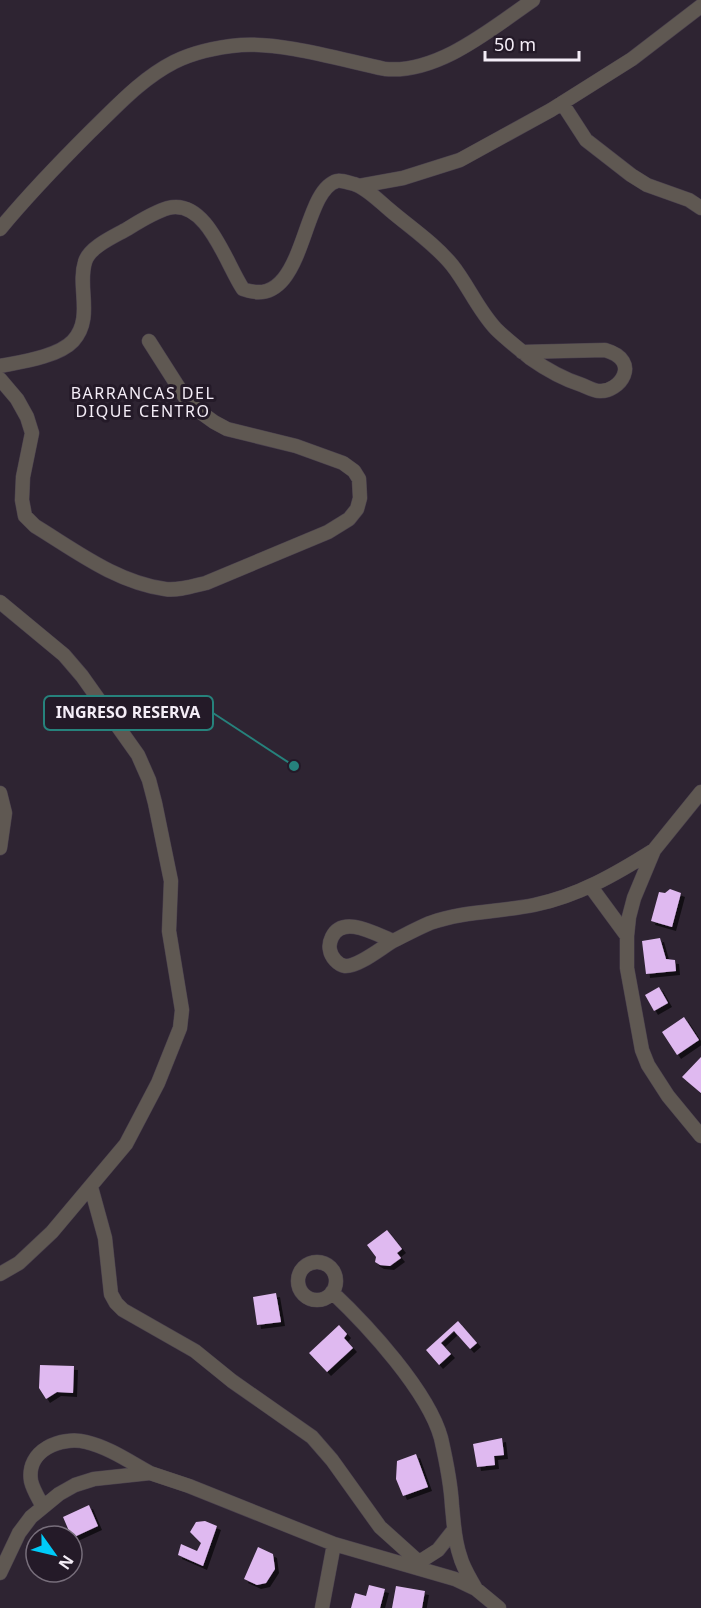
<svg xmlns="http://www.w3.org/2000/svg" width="701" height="1608" font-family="'Noto Sans',sans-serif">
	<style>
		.building { fill: #dfb9f0; filter: url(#shadow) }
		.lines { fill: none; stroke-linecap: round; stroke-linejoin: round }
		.street-casing { stroke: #4a404e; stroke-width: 15 }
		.street { stroke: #5f5852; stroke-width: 14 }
		.labels { text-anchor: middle; stroke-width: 6; stroke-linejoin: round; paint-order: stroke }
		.neighbourhood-label { font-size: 16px; letter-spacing: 1.5px; fill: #f4edf7; stroke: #241a28 }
		.leader { fill: none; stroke: #26827c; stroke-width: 2 }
		.callout-dot { fill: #26827c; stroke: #241a28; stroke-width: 2 }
		.callout { fill: #241a28; stroke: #26827c; stroke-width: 2 }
		.callout-label { font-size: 16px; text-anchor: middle; font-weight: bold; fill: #f4edf7 }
	</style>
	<defs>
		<filter id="shadow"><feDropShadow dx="4" dy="4" stdDeviation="0" flood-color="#0009"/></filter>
	</defs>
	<rect width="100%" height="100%" fill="#2e2432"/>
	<path class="building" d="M670,889l11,4 -9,34 -21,-6 8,-29 6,1z
		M660,938l6,21 9,1 1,11 -30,3 -4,-33z
		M659,987l9,16 -14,8 -9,-16z
		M684,1017l15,23 -22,15 -15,-23z
		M701,1057v36l-19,-16z
		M387,1230l15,19 -5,4 4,5 -11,8 -10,-1 -5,-3 1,-5 -9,-12z
		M276,1293l5,29 -24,3 -4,-28z
		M458,1321l19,22 -7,6 -16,-18 -13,12 10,11 -12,11 -13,-15z
		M339,1325l8,9 -3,4 9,10 -26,24 -18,-19z
		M40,1365l34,1 -1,27 -16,-1 -11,7 -7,-11z
		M502,1438l2,17 -10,1 1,9 -18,2 -4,-23z
		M416,1454l12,33 -25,9 -7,-17 1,-18z
		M89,1505l9,21 -26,12 -9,-21z
		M205,1521l12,5 -14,40 -25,-11 3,-11 16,7 4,-8 -11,-11 6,-10z
		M258,1547l15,7 2,15 -9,14 -9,2 -13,-6z
		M369,1585l16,4 -5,19h-29l4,-15 11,3z
		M396,1586l29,5 -3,17h-30z"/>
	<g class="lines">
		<defs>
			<path id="street" d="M562,103l24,37 45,35 16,10 42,15 12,8
				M359,186l44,-8 57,-18 91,-50 81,-51 69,-53
				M0,229c28,-34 59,-66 90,-97 27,-26 51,-53 84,-70 20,-10 45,-15 67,-17 41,-3 101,15 144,24 53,5 106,-40 148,-69
				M0,366c20,-4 58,-9 73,-25 21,-23 4,-54 12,-79 4,-15 30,-26 42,-33 13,-8 27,-17 41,-21 39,-10 58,56 75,81 63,24 57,-98 94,-108 5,-1 12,2 17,3 13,4 26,18 37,27 20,17 44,33 61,54 16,20 26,45 44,64 10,10 23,20 34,29 17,12 33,21 52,27 5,2 12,6 17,6 20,2 44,-30 6,-41l-83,2
				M0,379l17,20 10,18 5,16 -9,44 -1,23 3,16 10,10c41,25 81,56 130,63 13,2 28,-3 41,-6l122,-51 21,-13 8,-10 3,-11 -1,-19 -5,-8 -11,-8 -47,-17 -69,-17 -13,-7 -18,-13 -10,-10 -37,-58
				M0,602l64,53 18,21 56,79 11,25 6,23 16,78 -2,50 13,79 -2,18 -22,55 -32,61 -74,88 -33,31 -19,11
				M701,792l-47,58 -20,48 -5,19 -2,19v32l15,82 6,15 20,31 33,40
				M0,793l5,20 -5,35
				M591,887l36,49
				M393,941c-16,-6 -50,-27 -61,-4 -2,4 -3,9 -2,13 1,7 8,15 15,16 13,1 36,-18 48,-25 12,-6 25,-13 37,-18 33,-12 70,-11 104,-18 44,-9 82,-31 120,-55
				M91,1187l14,51 6,56 5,9 7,7 72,41 37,30 80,56 20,23 48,67 40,36
				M298 1281a19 19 0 1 1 38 0a19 19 0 1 1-38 0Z
				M332,1292c36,34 96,99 109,146 5,22 10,47 11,68 2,18 2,33 8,50 3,12 10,22 16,33
				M43,1507c-4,-8 -10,-17 -12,-26 -5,-31 30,-45 55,-39 22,5 44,20 64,31
				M413,1566l25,-16 15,-19
				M0,1573l19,-40 12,-16 28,-23 16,-9 19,-6 56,-6 39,13 145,58 121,35 21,10 23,19
				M322,1608l12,-64"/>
		</defs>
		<use href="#street" class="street-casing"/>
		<use href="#street" class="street"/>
	</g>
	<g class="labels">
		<g class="neighbourhood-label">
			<text x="143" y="399">BARRANCAS DEL<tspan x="143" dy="18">DIQUE CENTRO</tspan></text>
		</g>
	</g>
	<path class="leader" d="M294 766L213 713"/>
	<circle class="callout-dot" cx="294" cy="766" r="6"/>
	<rect class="callout" x="44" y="696" width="169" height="34" rx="6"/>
	<g class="callout-label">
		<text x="128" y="718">INGRESO RESERVA</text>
	</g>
	<g transform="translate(54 1554) rotate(124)"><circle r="28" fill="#241a28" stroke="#776e7b" stroke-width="1.5"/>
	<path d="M0-4.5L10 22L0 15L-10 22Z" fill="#00cbf8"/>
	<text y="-9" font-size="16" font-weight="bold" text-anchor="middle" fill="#f4edf7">N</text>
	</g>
	<path d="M485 51v9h94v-9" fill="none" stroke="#f4edf7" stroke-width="3"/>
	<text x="494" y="51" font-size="18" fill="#f4edf7" stroke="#241a28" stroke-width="4.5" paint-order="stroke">50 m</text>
</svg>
